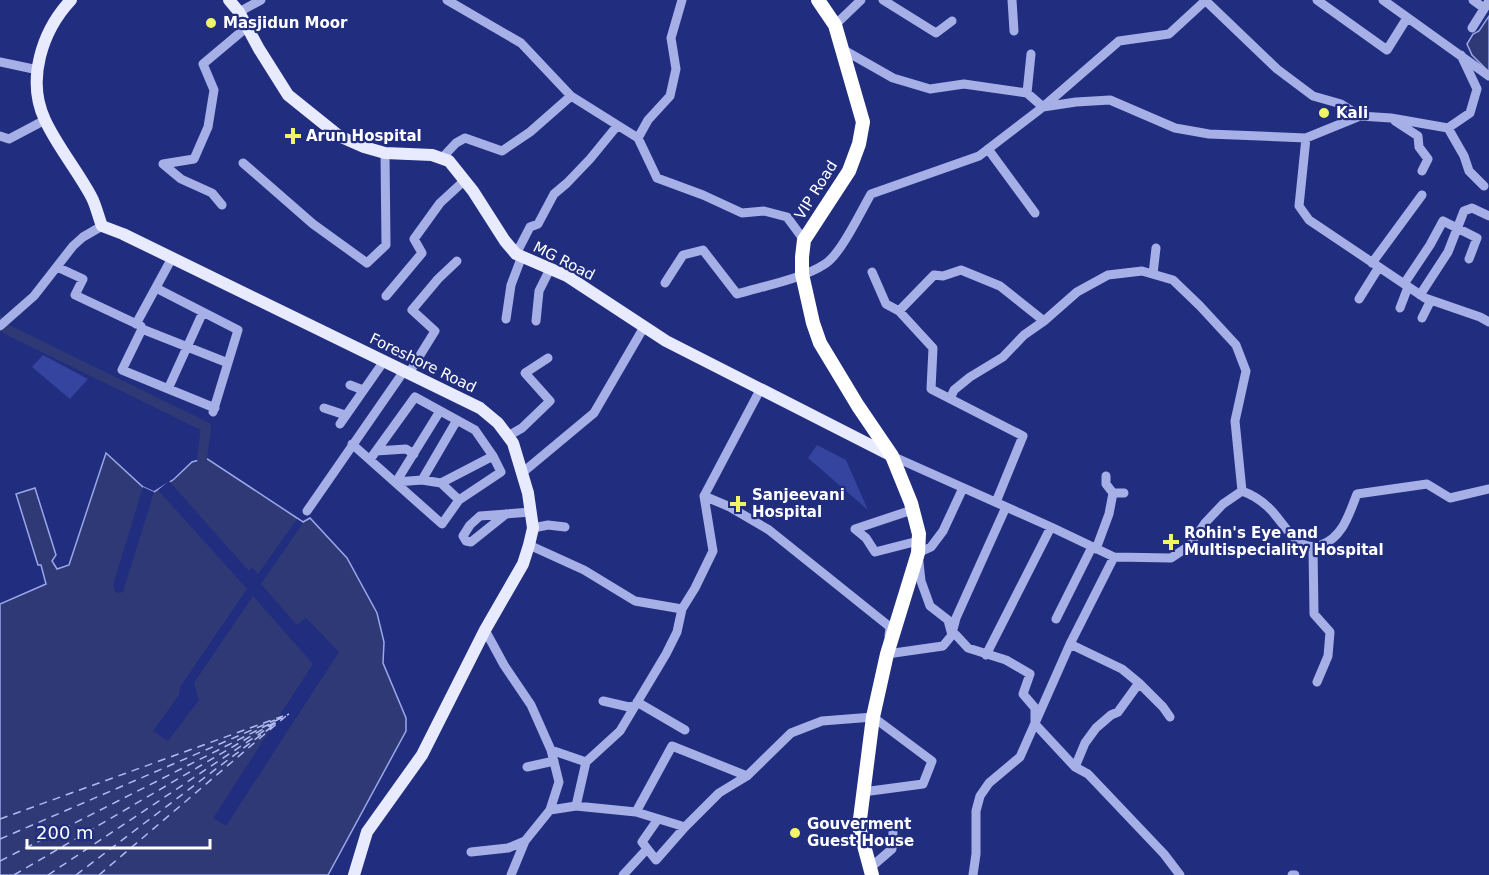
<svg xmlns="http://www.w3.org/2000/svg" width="1489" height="875" font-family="'DejaVu Sans',sans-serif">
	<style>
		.green { fill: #35449e }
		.water { fill: #2f3976; stroke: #9aa7e9; stroke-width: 1.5 }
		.pier { fill: #212e7f }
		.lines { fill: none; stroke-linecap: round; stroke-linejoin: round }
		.river { stroke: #2f3976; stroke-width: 10 }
		.ferry { stroke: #b1bbef; stroke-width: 1.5; stroke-dasharray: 8 6; stroke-linecap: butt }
		.minor { stroke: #a6b0e7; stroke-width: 9 }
		.major { stroke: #e8eafd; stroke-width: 12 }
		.highway { stroke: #fff; stroke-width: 14 }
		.poi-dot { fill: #f2f467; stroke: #212e7f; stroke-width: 2 }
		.labels { text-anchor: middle; stroke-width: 4.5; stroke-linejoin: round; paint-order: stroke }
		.poi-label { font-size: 15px; font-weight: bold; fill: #fff; stroke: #212e7f; text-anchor: start }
		.street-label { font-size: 15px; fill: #fff; stroke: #212e7f }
	</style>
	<rect width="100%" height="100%" fill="#212e7f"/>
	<path class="green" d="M43,355l45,24 -18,20 -38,-32z
		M817,445l29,15 22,50 -60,-52z"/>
	<path class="water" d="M1489,16v56l-17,-17 -5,-11 6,-10 6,-3z
		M106,453l37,34 11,5 19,-12 19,-18 14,-4 97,64 7,-4 37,40 30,55 7,29 -1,21 23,55v13l-78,144h-328v-271l46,-20 -5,-19h-3l-22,-71 19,-6 21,67 -4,6 5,8 12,-4z"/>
	<path class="pier" d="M169,481l80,90 3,-4 6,7 39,-55 6,4 -42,61 36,41 9,-7 33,34 -113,174 -13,-8 100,-154 -60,-68 -59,87 5,17 -31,41 -15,-10 26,-36 1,-8 67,-98 -89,-99z
		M143,487l11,5 -30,97 -1,3 -4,1 -4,-1 -2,-7z"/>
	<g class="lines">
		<path class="river" d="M0,321l6,8 200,98 -4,32"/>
		<path class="ferry" d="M0,819l283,-103
			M0,839l275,-119
			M0,861l289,-147
			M14,875l261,-153
			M48,875l235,-157
			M76,875l198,-150
			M99,875l187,-159"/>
		<path class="minor" d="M447,0l74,43 50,53 67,42 10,-18 22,-24 6,-27 -5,-31 11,-38
			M883,0l53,33 16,-12
			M1012,0l2,31
			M1317,0l70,50 20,-32
			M1383,0l106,76
			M1473,0l11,8
			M1206,1l71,68 36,27 28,8 19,12
			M239,12l22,-12
			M835,25l26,-25
			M1472,28l17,-27
			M842,49l51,29 37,11 34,-5 63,9 16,14 76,-66 50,-7 37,-34
			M0,62l38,8
			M1027,93l4,-39
			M1395,121l23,15 1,11 9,12 -6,12
			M1448,128l16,28 5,15 15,15
			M0,136l9,3 36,-19
			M638,138l19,40 46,17 39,18 22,-2 23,6 17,23
			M1306,138l-7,68 10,14 116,78 55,19 9,5
			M988,149l47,64
			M442,158l14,-15 9,-5 37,13 28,-19 41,-36
			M243,163l70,61 54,39 19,-18 -1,-92
			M222,205l-10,-12 -31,-14 -18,-15 31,-5 14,-32 6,-37 -11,-26 44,-37
			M516,254l14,-27 8,-3 16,-30 13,-11 23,-24 27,-33
			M1372,263l50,-68
			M57,267l26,12 -8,16 66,31 1,3 86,34
			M872,272l14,32 13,7 34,37 -2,41 92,47 -27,66
			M1153,274l3,-26
			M665,283l18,-28 20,-5 34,44c27,-8 65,-15 88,-30 16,-10 36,-53 46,-70l108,-38 64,-49 33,-5 34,-2 65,28 34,6 97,4 54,-22 31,2 57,10 22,-15 7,-24 -16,-34
			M1404,284l26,-39 13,-24 34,17 -8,21
			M156,288l82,42 -25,82
			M1420,295l28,-43 16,-41 8,-3 17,8
			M386,296l36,-43 -8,-14 26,-36 25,-23
			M1359,299l20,-32
			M1400,308l8,-21
			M1422,318l9,-18
			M506,319l5,-34 11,-29
			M536,321l3,-30 11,-22
			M136,324l36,-66
			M0,326l34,-30 39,-50 10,-9 19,-11
			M142,329l-20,41 93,38
			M409,373l26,-42 -23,-21 26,-31 19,-18
			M350,385l13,5
			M168,389l35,-77
			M760,390l-56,106 26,11 39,23 121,97 -1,9
			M950,399l4,-9 16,-13 33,-20 21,-22 20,-14
			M324,408l21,7
			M340,424l44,-63
			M508,436l14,-8 28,-27 -25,-28 23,-15
			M352,444l90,80 17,-24 42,-28 -8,-16 -18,-26 -60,-33 -44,61
			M376,451l30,-2 8,5
			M892,456l159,71 63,30 57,1 18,-12 16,-23 18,-19 19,-13 -7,-70 11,-50 -10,-26 -36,-39 -27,-26 -31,-9 -34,4 -31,17 -33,29 -44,-35 -39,-16 -18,6 -9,-1 -35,36
			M522,473l72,-60 50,-86
			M1106,476v8l7,9h11
			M422,480l35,-60
			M396,482l26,-2 19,3 52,-27
			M396,482l44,-71
			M441,483l18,17
			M1242,491c11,4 19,9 27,17 15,14 28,46 52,37 22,-8 28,-31 36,-51l70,-10 23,14 39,-9
			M912,510l-57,19 11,9 9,14 43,-11
			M307,511l97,-140
			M506,514l-35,28 -5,-1 -3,-5 7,-11 10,-9 51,-4
			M533,528l15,-3 17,2
			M529,545l55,25 51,31 47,8
			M1313,548l1,66 16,18 -2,24 -11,26
			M1096,549l13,-35 4,-21
			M1056,619l36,-72
			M485,630l19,35 27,40 20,45 8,32 -9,28 -25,31 -14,34
			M952,633l4,-15 50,-111
			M952,635l-4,-15 -18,-14 -9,-25 -3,-28 13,-6 12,-16 20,-43
			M1070,644l52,25 17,14 24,24 7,10
			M887,650v4l56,-8 9,-11h4l12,13 38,12 24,14 -7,20 12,14v16l40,43 13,7 76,80 16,21
			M986,655l65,-128
			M603,701l26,6 6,-2
			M637,702l48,28
			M586,762l34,-31 46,-77 11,-22 5,-23 13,-21 18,-37 -9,-55
			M527,767l27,-6
			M1075,767l10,-24 11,-15 15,-13 7,-3 21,-29
			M576,806l60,6 49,15 34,-34 28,-17 44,-43 31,-12 51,-4 59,44 -9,23 -60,8
			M550,810l26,-4 10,-44 -35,-12
			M636,812l36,-66 75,30
			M658,819l-16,23 14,18 29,-33
			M471,852l37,-4 17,-7
			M870,868l22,-19 1,-17
			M623,875l24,-26
			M973,875l3,-21v-43l4,-15 9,-13 31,-26 50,-113 44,-87
			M1292,875h3"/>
		<path class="major" d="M71,0c-29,31 -45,80 -26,120 12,26 32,50 46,76 5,9 7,20 11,30l21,8 357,174 18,15 15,20 15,50 5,35 -4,17 -6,19 -38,66 -63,125 -55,77 -13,43
			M229,0l10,12 20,37 29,46 51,41 25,11 21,6 47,2 17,6 24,30 32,50 11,13 51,22 99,65 226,115"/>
		<path class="highway" d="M818,0l17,25 28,97 -4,22 -10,27 -45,69 -2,17v17l11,49 7,20 38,63 34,50 19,47 8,31 -1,19 -31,101 -14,63 -14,110 13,48"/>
	</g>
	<g class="poi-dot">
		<circle cx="211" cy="23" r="6"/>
		<circle cx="1324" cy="113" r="6"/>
		<path d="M290 127h6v6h6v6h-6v6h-6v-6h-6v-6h6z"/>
		<path d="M735 495h6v6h6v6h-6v6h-6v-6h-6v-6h6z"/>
		<path d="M1168 533h6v6h6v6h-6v6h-6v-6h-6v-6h6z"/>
		<circle cx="795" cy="833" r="6"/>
	</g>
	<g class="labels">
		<g class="poi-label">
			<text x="223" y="28">Masjidun Moor</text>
			<text x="1336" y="118">Kali</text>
			<text x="306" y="141">Arun Hospital</text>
			<text x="752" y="500">Sanjeevani<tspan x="752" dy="17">Hospital</tspan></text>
			<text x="1184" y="538">Rohin's Eye and<tspan x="1184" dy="17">Multispeciality Hospital</tspan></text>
			<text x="807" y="829">Gouverment<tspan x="807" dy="17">Guest House</tspan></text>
		</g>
		<g class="street-label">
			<text transform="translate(816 190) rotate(-58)" y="5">VIP Road</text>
			<text transform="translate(564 261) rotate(27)" y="5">MG Road</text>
			<text transform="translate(423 363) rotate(26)" y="5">Foreshore Road</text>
		</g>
	</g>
	<path d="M27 839v9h183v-9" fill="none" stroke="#ffffff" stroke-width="3"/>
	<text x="36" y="839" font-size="18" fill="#ffffff" stroke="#212e7f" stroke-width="4.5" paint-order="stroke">200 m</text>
</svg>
